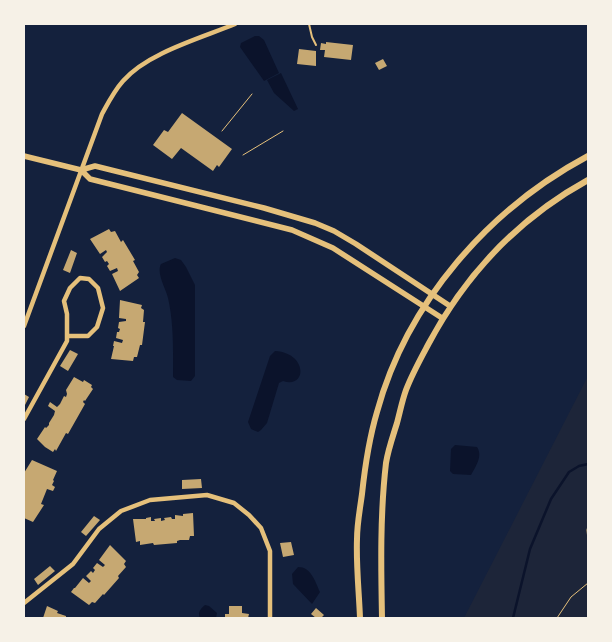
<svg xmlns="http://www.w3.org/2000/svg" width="612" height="642" font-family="'Sofia Sans Condensed',sans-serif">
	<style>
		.green { fill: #1d2539 }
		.water { fill: #0b132b }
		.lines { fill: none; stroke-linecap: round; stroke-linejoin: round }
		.stream { stroke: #0b132b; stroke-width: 2.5 }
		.building { fill: #c6a872 }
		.path { stroke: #e5c07b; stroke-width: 1 }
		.service { stroke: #e5c07b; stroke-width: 2 }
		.minor { stroke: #e5c07b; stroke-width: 4.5 }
		.tertiary { stroke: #e5c07b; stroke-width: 5.5 }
		.secondary { stroke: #e5c07b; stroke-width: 6 }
	</style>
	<rect width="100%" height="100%" fill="#14213d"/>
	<path class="green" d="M588,376v242h-124z"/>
	<path class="water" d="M255,36h4l5,4 15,33 -15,8 -24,-34 1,-4z
		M281,73l17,36 -4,2 -20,-18 -7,-13z
		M175,258l6,2 5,7 9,18v91l-4,5 -14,-1 -4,-3c0,-26 1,-53 -5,-79 -2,-9 -12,-25 -7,-34z
		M275,351c33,2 32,38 8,30l-4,2 -12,40 -6,7 -3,2 -7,-3 -3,-7 22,-66z
		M455,445l22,2c6,9 -1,19 -6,28l-18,-1 -3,-3 1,-22z
		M298,567c13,0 17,14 22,25l-8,12 -19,-20 -1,-10z
		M205,605l4,1 8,7 -1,5h-16c-3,-5 1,-10 5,-13z"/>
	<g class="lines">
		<path class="stream" d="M513,618l17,-69 21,-50 18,-27 10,-6 9,-2"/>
	</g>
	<path class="building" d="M326,42l27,3 -2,15 -27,-3 1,-7h-5l1,-7 5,1z
		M299,49l17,2v15l-19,-2z
		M383,59l4,7 -8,4 -4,-7z
		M182,113l50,36 -13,18 -2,-2 -4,6 -32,-23 -9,11 -19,-14 11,-15 4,2z
		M109,229l2,3 4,-1 6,11 2,-2 12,20 -2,1 6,11 -2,3 2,3 -19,13 -8,-17 6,-3 -1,-3 -7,3 -3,-5 2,-2 -2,-3 -2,1 -3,-5 5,-5 -1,-2 -6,4 -10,-15z
		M71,250l6,3 -7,20 -7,-3z
		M120,300l22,5 -1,3 3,2 -1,12h2l-3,23h-2l-3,12h-3l-1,4 -22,-2 3,-13h-1l1,-5 8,2 1,-3 -7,-2 1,-6h2l1,-3 -2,-1 1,-6 7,-1v-2l-7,-1z
		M70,350l8,4 -10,17 -8,-5z
		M74,377l9,5 1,-2 8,5 -1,2 2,2 -8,12 -1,-1 -1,2 2,2 -17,30 -2,-1 -10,18 -1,-2 -2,3 -8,-5 -8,-8 8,-12 1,1 3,-3v-2l5,-8 1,-4 -7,-5 2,-4 7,5 3,-3 4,-8 2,1 1,-3 -1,-4z
		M24,394l5,3 -5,10z
		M32,460l25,11 -4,9 1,1 -2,4 3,2 -2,4 -6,-2 -6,15 3,1 -11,17 -9,-4v-45z
		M201,479l1,9 -20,1v-9z
		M193,513l1,23h-4l-1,4h-9l-3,1v2l-23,2 -1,-2 -13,2v-4l-4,1 -3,-23h13v-1l5,-1v4h4l-1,-2 7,-1v3l4,-1 -1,-2 7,-1 1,2h3v-4l8,1v-2z
		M94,516l6,4 -14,16 -5,-4z
		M291,542l3,13 -11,2 -3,-14z
		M110,545l16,16 -2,3 2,3 -8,9 1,2 -15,17 -1,-1 -8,9 -3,-1 -3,3 -18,-13 3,-4h1l8,-10 6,5 2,-2 -5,-5 5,-5 2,2 2,-3 -2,-2 4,-5 6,4 2,-2 -6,-5z
		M50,566l5,5 -17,14 -4,-6z
		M47,606l11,5 -1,2 9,3v2h-23z
		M229,606h13v7l7,1 -1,4h-23v-4h4z
		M316,608l8,7 -3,3h-5l-5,-4z"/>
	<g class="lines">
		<path class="path" d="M222,131l30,-37
			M243,155l40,-24
			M588,526l-1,4 1,10
			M557,618l14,-21 17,-14"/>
		<path class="service" d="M309,24l3,13 4,8"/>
		<path class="minor" d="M24,326l78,-212c6,-11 12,-23 21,-33 24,-28 78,-43 112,-57
			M24,419l43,-78v-27l-3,-13 6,-13 10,-10 9,1 9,9 5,20 -6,19 -9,9h-21
			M24,603l49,-39 26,-35 22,-18 29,-11 57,-5 27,8 15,12 12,13 9,23v67"/>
		<path class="tertiary" d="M24,156l57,14 9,9 202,51 41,18 109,70
			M81,170l14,-4 169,42 51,15 19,8 22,13 94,62"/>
		<path class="secondary" d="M360,618c-1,-26 -4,-53 -3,-79 0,-15 3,-30 5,-45 3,-28 7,-55 15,-82 30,-110 112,-203 211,-256
			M382,618c-1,-51 -2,-104 4,-155 2,-13 7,-27 11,-40 3,-11 5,-22 9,-33 6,-16 15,-32 23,-47 37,-69 90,-125 159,-163"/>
	</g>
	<rect width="612" height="642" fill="none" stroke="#f6f1e7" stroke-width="50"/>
</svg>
